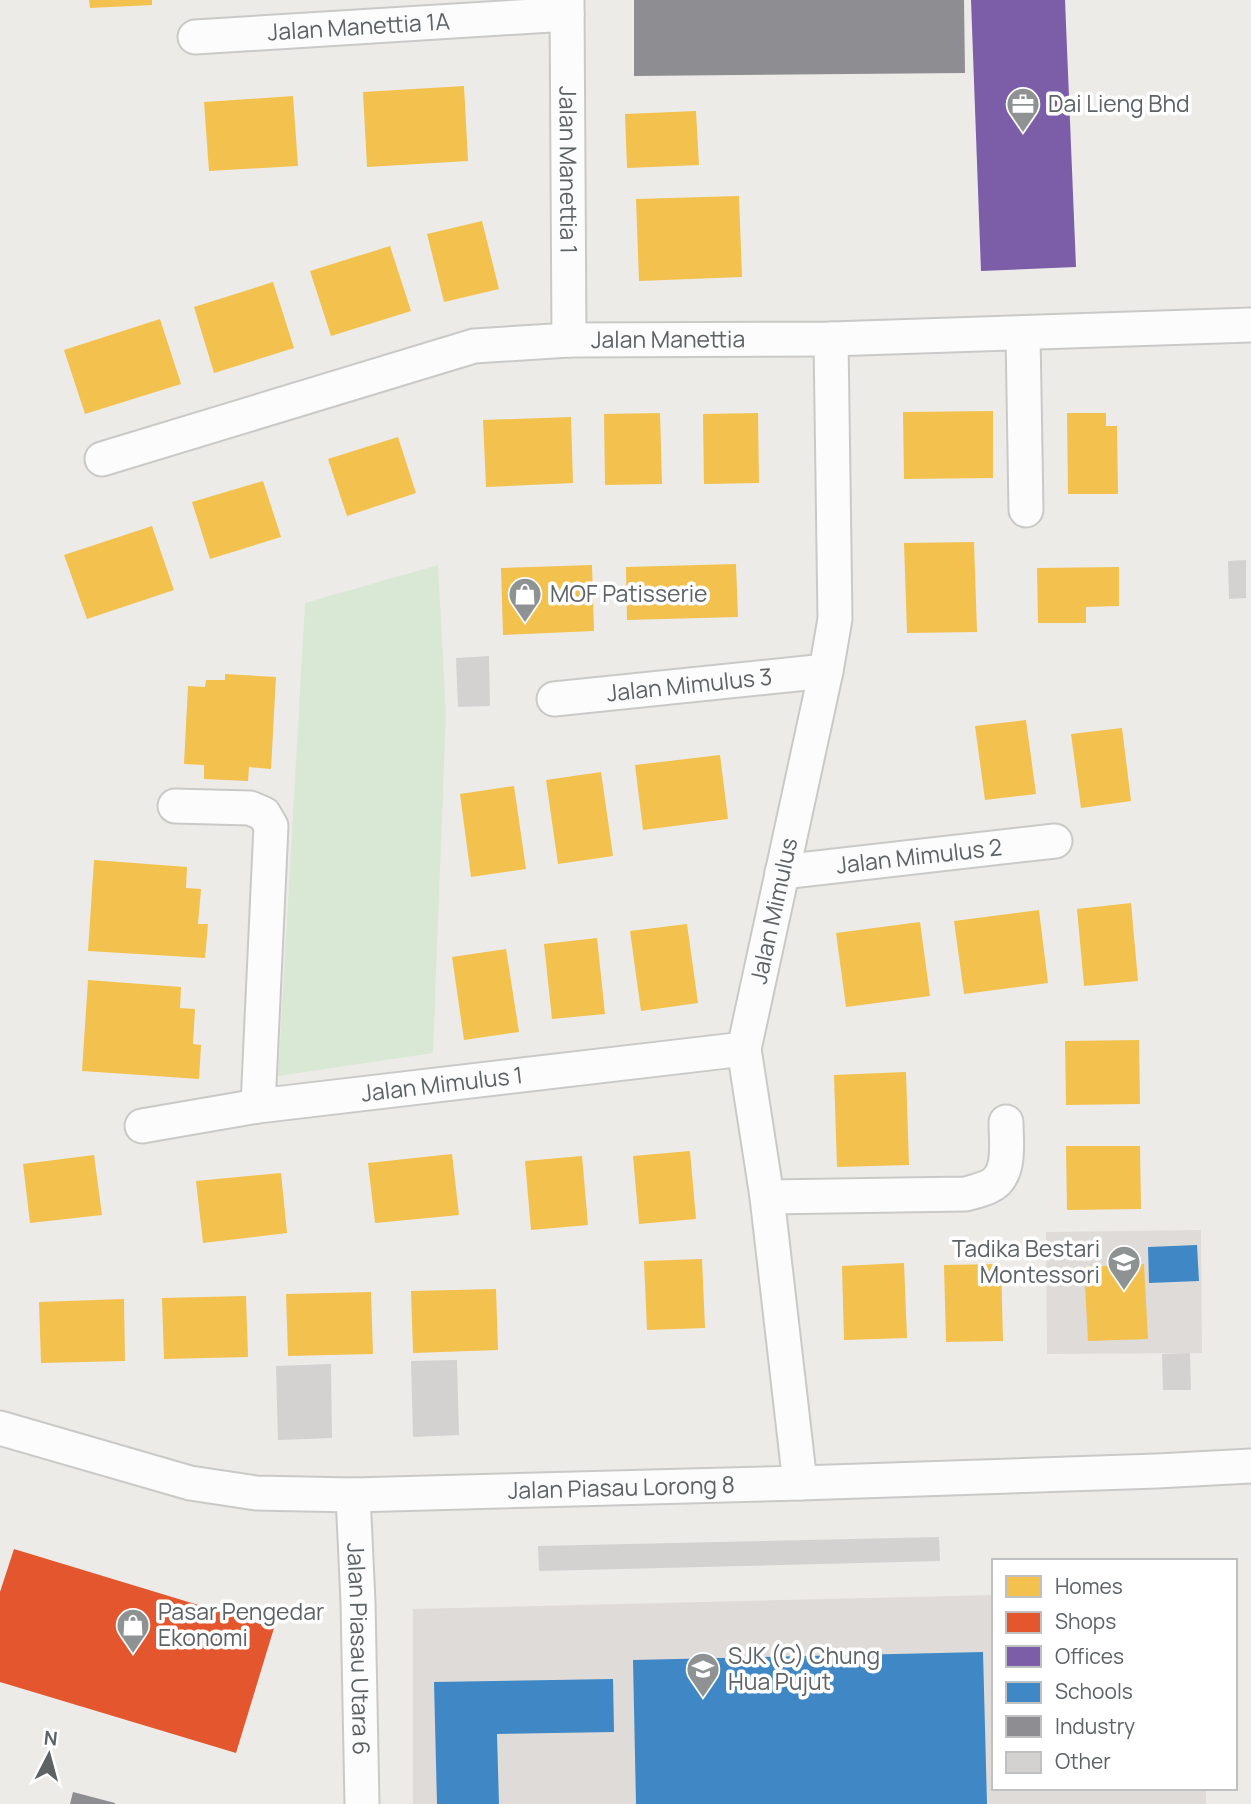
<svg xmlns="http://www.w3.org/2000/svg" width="1251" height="1804" font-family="Manrope,sans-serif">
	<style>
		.education { fill: #dfdbd8 }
		.green { fill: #d9e8d4 }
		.homes { fill: #f2c14e }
		.shops { fill: #e4572e }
		.offices { fill: #7b5ea7 }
		.schools { fill: #3f88c5 }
		.industry { fill: #8d8d92 }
		.building { fill: #d3d2d1 }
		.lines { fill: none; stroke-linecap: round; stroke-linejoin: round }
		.street-casing { stroke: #c9c9c8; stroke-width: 37 }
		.street { stroke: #fcfcfc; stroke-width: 33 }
		.labels { text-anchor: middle; stroke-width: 7; stroke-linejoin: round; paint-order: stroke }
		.street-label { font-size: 23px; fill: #5d6265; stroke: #fff }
		.poi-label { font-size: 23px; fill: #5d6265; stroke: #fff; text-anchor: start }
	</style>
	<rect width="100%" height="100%" fill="#edebe8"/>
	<path class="education" d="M1201,1230l1,123 -155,1 -1,-122z
		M994,1595v193h212v16h-793v-195z"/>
	<path class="green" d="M438,565l8,151 -13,337 -155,23 27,-473z"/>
	<path class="homes" d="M89,0h63v5l-62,3z
		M464,86l4,75 -101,6 -4,-75z
		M293,96l5,70 -89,5 -5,-69z
		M696,111l3,54 -72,3 -2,-54z
		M739,196l3,81 -103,4 -3,-82z
		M482,221l17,68 -55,13 -17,-68z
		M390,246l21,65 -80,25 -21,-65z
		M273,282l21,66 -80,25 -20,-66z
		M160,319l21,65 -96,30 -21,-64z
		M993,411v67l-89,1 -1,-67z
		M660,413l2,71 -57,1 -1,-71z
		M758,413l1,70 -55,1 -1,-70z
		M1067,413h39v13h11l1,68h-50z
		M571,417l2,66 -87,4 -3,-67z
		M398,437l18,56 -69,23 -19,-57z
		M263,481l18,56 -71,22 -18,-57z
		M152,526l22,64 -87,29 -23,-64z
		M974,542l3,90 -70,1 -3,-90z
		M736,564l2,53 -111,3 -1,-53z
		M592,565l2,66 -91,4 -2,-67z
		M1119,567v39l-33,1v16h-48l-1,-55z
		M225,674l51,3 -5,92 -22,-2 -1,14 -44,-2v-14l-20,-1 4,-78 17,1 1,-7h19z
		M1026,720l10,74 -51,6 -10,-74z
		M1122,728l9,73 -50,7 -10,-74z
		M720,755l8,64 -85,11 -8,-65z
		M601,772l12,84 -55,8 -12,-84z
		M514,786l12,83 -55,8 -11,-83z
		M94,860l93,7 -1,21 15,1 -3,35h10l-3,34 -117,-7z
		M1131,903l7,78 -54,5 -7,-77z
		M1039,910l9,73 -84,11 -10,-73z
		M920,922l10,74 -84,11 -10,-74z
		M687,924l11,79 -57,8 -11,-80z
		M597,938l8,76 -53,5 -8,-75z
		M506,949l13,83 -55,8 -12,-83z
		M88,980l93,7 -1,21 15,1 -2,35 8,1 -2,34 -117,-8z
		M1139,1040l1,64 -74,1 -1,-64z
		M906,1072l3,93 -72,2 -3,-92z
		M1066,1146h74l1,63 -74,1z
		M690,1151l6,68 -57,5 -6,-68z
		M452,1154l7,61 -84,8 -7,-60z
		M94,1155l8,60 -72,8 -7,-59z
		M582,1156l6,69 -57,5 -6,-69z
		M281,1173l6,60 -84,10 -7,-62z
		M702,1259l3,69 -58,2 -3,-69z
		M904,1263l3,75 -63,2 -2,-74z
		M1001,1264l2,77 -57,1 -2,-77z
		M1144,1264l4,75 -60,2 -4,-74z
		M496,1289l2,61 -85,3 -2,-62z
		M371,1292l2,62 -85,2 -2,-62z
		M246,1296l2,61 -84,2 -2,-61z
		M124,1299l1,62 -84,2 -2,-61z"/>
	<path class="shops" d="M14,1549l260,79 -38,125 -236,-71v-90z"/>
	<path class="offices" d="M971,0h94l11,267 -95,4z"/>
	<path class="schools" d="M1197,1245l2,36 -50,2 -1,-36z
		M983,1652l4,152h-351l-3,-144z
		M613,1679l1,53 -117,2 2,70h-62l-3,-122z"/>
	<path class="industry" d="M634,0h330l1,73 -331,3z
		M73,1792l42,11v1h-45z"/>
	<path class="building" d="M1246,560v38l-17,1 -1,-38z
		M489,656l1,50 -32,1 -2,-49z
		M1190,1353l1,37h-28l-1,-36z
		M457,1360l2,75 -46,2 -2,-76z
		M331,1364l1,74 -54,2 -2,-74z
		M939,1537l1,24 -401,10 -1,-25z"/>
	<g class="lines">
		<defs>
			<g id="street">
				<path id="s1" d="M567,0l2,340"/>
				<path id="s2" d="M195,37l372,-23"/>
				<path d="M1023,333l3,177"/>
				<path id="s3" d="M102,459l372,-113 95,-6 262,-1 420,-14"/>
				<path id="s4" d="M554,699l272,-28"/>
				<path d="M175,806l75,2 14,6 7,12 -13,280"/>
				<path id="s5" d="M782,872l273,-31"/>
				<path id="s6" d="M142,1126l116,-20 486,-57"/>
				<path d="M767,1197l199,-3c7,-2 15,-4 22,-7 24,-10 18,-44 18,-65"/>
				<path id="s7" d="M0,1428l190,55 66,10 97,2 447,-12 357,-12 94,-5"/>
				<path id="s8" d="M800,1483l-33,-286 -23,-148 82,-378 9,-52 -4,-280"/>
				<path id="s9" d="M353,1495l5,107 4,202"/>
			</g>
		</defs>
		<use href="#street" class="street-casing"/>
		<use href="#street" class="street"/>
	</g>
	<defs>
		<symbol id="office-pin" viewBox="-11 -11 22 30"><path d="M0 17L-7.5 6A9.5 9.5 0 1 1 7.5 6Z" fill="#8f9293" stroke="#fff"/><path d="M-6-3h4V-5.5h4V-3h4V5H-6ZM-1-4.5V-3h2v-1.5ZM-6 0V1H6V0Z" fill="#fff"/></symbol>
		<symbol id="shop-pin" viewBox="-11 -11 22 30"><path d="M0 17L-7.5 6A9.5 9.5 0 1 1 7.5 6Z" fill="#8f9293" stroke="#fff"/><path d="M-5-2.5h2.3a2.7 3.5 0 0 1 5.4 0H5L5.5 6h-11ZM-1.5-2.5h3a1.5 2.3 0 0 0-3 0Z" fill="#fff"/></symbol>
		<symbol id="school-pin" viewBox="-11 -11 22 30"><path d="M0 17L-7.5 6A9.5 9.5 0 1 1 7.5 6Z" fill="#8f9293" stroke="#fff"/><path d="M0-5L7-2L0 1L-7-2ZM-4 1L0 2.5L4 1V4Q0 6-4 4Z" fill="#fff"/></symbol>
	</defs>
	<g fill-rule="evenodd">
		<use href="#office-pin" x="1004" y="85" width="38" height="52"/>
		<use href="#shop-pin" x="506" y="575" width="38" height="52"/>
		<use href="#school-pin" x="1105" y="1243" width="38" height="52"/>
		<use href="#shop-pin" x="114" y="1606" width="38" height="52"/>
		<use href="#school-pin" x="684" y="1650" width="38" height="52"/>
	</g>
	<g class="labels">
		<g class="street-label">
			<text dy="8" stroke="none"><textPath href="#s2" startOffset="164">Jalan Manettia 1A</textPath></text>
			<text dy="8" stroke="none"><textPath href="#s1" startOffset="170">Jalan Manettia 1</textPath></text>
			<text dy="8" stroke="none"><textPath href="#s3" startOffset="583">Jalan Manettia</textPath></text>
			<text dy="8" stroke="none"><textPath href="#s4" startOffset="136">Jalan Mimulus 3</textPath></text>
			<text dy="8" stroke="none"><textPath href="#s5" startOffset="138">Jalan Mimulus 2</textPath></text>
			<text dy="8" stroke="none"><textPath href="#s8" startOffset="579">Jalan Mimulus</textPath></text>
			<text dy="8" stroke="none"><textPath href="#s6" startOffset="303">Jalan Mimulus 1</textPath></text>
			<text dy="8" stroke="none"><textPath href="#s7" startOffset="630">Jalan Piasau Lorong 8</textPath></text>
			<text dy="8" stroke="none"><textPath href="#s9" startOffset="154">Jalan Piasau Utara 6</textPath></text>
		</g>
		<g class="poi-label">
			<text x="1048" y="112">Dai Lieng Bhd</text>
			<text x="550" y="602">MOF Patisserie</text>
			<text x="1100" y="1257" text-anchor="end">Tadika Bestari<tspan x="1100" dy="26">Montessori</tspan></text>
			<text x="158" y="1620">Pasar Pengedar<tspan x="158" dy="26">Ekonomi</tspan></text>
			<text x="728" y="1664">SJK (C) Chung<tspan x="728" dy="26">Hua Pujut</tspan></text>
		</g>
	</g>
	<rect x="992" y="1559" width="245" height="231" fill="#ffffff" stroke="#bec0c1" stroke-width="2"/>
	<rect x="1006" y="1576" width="35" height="21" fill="#f2c14e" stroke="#bec0c1" stroke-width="2"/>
	<text x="1055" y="1594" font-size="21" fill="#5d6265">Homes</text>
	<rect x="1006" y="1612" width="35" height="21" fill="#e4572e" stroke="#bec0c1" stroke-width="2"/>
	<text x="1055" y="1629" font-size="21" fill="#5d6265">Shops</text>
	<rect x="1006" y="1646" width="35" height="21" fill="#7b5ea7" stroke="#bec0c1" stroke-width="2"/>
	<text x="1055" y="1664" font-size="21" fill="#5d6265">Offices</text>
	<rect x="1006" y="1682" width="35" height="21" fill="#3f88c5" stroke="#bec0c1" stroke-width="2"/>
	<text x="1055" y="1699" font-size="21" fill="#5d6265">Schools</text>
	<rect x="1006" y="1716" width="35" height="21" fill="#8d8d92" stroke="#bec0c1" stroke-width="2"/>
	<text x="1055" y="1734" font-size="21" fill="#5d6265">Industry</text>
	<rect x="1006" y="1752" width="35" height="21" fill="#d3d2d1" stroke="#bec0c1" stroke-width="2"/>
	<text x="1055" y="1769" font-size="21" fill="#5d6265">Other</text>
	<g transform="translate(49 1755) rotate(6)" stroke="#ffffff" stroke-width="5" paint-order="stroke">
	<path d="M0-5L12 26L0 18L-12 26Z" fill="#5d6265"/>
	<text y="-10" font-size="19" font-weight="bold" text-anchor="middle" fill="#5d6265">N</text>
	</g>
</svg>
